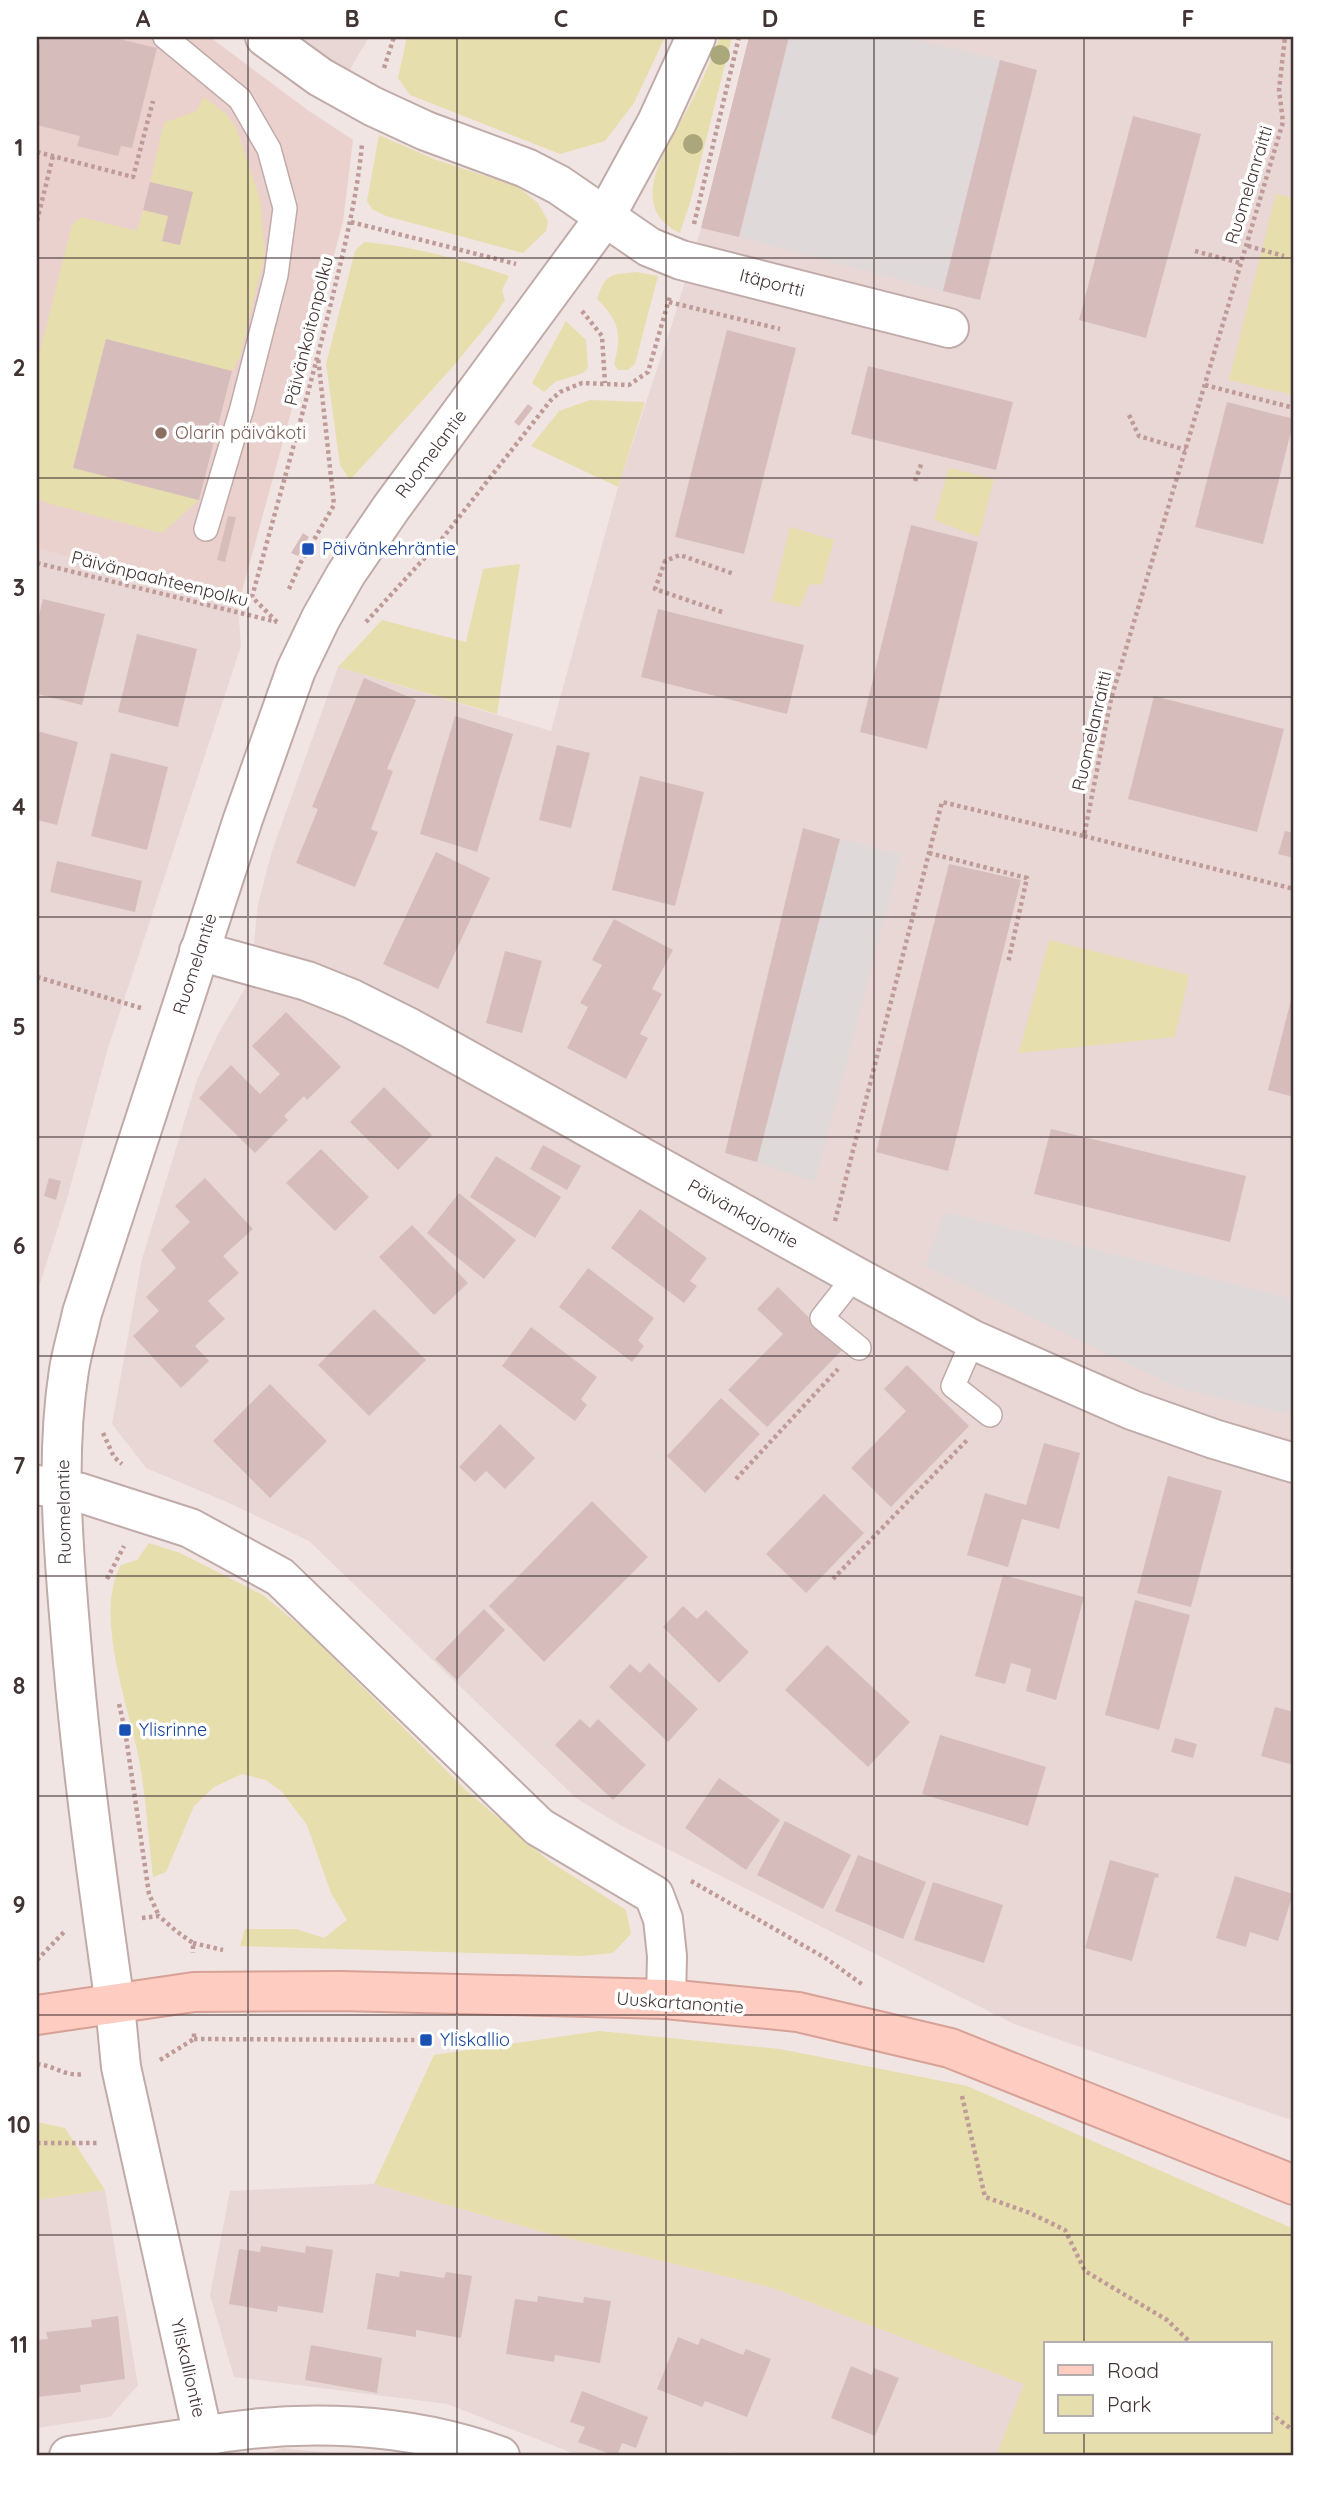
<svg xmlns="http://www.w3.org/2000/svg" width="1331" height="2493" font-family="Quicksand,sans-serif">
	<style>
		.residential { fill: #e9d7d5 }
		.education { fill: #ebd1cd }
		.green { fill: #e6deac; fill-rule: evenodd }
		.parking { fill: #dfd9d9 }
		.building { fill: #d6bdbc }
		.lines { fill: none; stroke-linecap: round; stroke-linejoin: round }
		.service-casing { stroke: #c0aba9; stroke-width: 26 }
		.minor-casing { stroke: #c0aba9; stroke-width: 42 }
		.tertiary-casing { stroke: #c0aba9; stroke-width: 42 }
		.secondary-casing { stroke: #d7a197; stroke-width: 42 }
		.path { stroke: #be9a98; stroke-width: 4.5; stroke-dasharray: 3.5 3.5; stroke-linecap: butt }
		.service { stroke: #fff; stroke-width: 23 }
		.minor { stroke: #fff; stroke-width: 38 }
		.tertiary { stroke: #fff; stroke-width: 38 }
		.secondary { stroke: #feccc1; stroke-width: 38 }
		.tree { fill: #aba77c }
		.grid { fill: none; stroke: #433434; stroke-width: 2; stroke-opacity: 0.55 }
		.education-dot { fill: #8d6e63; stroke: #fff; stroke-width: 2.5 }
		.transit-dot { fill: #1a4fb4; stroke: #fff; stroke-width: 2.5 }
		.labels { text-anchor: middle; stroke-width: 7; stroke-linejoin: round; paint-order: stroke }
		.street-label { font-size: 18px; fill: #433434; stroke: #fff }
		.education-label { font-size: 18px; fill: #785e54; stroke: #fff; text-anchor: start }
		.transit-label { font-size: 18px; fill: #164399; stroke: #fff; text-anchor: start }
		.neatline { fill: none; stroke: #433434; stroke-width: 2.5 }
		.grid-label { font-size: 23px; text-anchor: middle; font-weight: bold; fill: #433434 }
	</style>
	<rect width="100%" height="100%" fill="#f1e5e3"/>
	<path class="residential" d="M298,37h71l-21,36z
		M749,37h545v2084l-280,-97 -394,-199 -44,-27 -267,-257 -80,-38 -83,-35 -34,-44 30,-165 55,-179 21,-46 32,-54 8,-76 14,-53 66,-184 213,64 67,-244 54,-163 29,-96z
		M37,548l201,58 3,40 -133,402 -41,151 -30,94z
		M374,2184l169,48 230,56 252,96 -29,72h-254l-13,-4 -5,4h-144l-133,-52 -213,-27 -24,-82 20,-104z
		M105,2190l33,195 -28,32 -73,11v-228z
		M283,2448l76,8h-102z"/>
	<path class="education" d="M37,37h173l99,74 44,29 -10,82 -105,384 -201,-58z"/>
	<path class="green" d="M407,37h258l-31,66 -29,38 -45,13 -150,-59 -12,-17z
		M720,37h12l-42,166 -10,30c-58,-27 -9,-90 9,-127 12,-22 22,-46 31,-69z
		M204,97l21,16 11,14 24,71 5,56 -26,105 -7,12 -126,-32 -33,129 126,32 -37,33 -115,-30 -10,-5v-135l35,-138 9,-8 56,14 6,-21 25,6 -5,25 17,4 12,-53 -42,-10 14,-59 32,-12z
		M379,135l55,24 84,28 20,16 10,18 -2,10 -23,22 -137,-37 -14,-7 -5,-8z
		M1276,194l18,4v197l-65,-15z
		M364,242c49,4 99,18 145,34l-7,14 3,10 -12,18 -43,52 -100,110 -10,-15 -14,-101 29,-113z
		M636,272l22,4 -23,88 -7,6h-10l-4,-6c8,-30 6,-42 -17,-65 9,-26 13,-24 39,-27z
		M566,321l20,19 2,28 -5,5 -28,9 -11,10 -12,-9z
		M590,400l55,2 -27,85 -87,-41 28,-35z
		M949,468l45,11 -15,58 -45,-17z
		M790,527l44,13 -12,44 -13,1 -9,22 -28,-6z
		M520,564l-23,150 -159,-47 44,-47 84,22 17,-73z
		M1049,940l140,35 -14,62 -156,16z
		M149,1543l31,10 83,42 42,35 164,163 80,68 77,49 5,24 -18,19 -31,3 -342,-10 5,-17h51l28,9 23,-18 -16,-27 -24,-68 -25,-33 -16,-12 -24,-6 -28,13 -20,19 -28,66 -13,5c-5,-41 -7,-83 -15,-123 -11,-51 -44,-142 -17,-189l16,-5z
		M599,2031l181,18 187,37 327,143v227h-298l28,-72 -251,-96 -230,-56 -169,-48 60,-129zM1046,2344h224v88h-224z
		M37,2122l28,6 40,62 -68,10z"/>
	<path class="parking" d="M789,37h116l95,23 -57,231 -204,-54z
		M840,839l61,16 -86,327 -58,-20z
		M944,1212l350,87v117l-118,-29 -251,-121z"/>
	<path class="building" d="M41,37h70l46,11 -25,100 -11,-2 -3,10 -41,-10 3,-10 -43,-11v-72z
		M749,37h40l-50,200 -38,-9z
		M1000,60l37,10 -57,230 -37,-9z
		M1133,116l68,18 -55,204 -67,-18z
		M150,182l43,10 -13,53 -18,-4 6,-25 -25,-6z
		M727,330l69,18 -52,206 -69,-17z
		M106,339l126,32 -33,129 -126,-32z
		M868,366l145,36 -17,68 -145,-36z
		M1227,402l67,17 -31,125 -68,-17z
		M528,404l5,4 -14,18 -5,-4z
		M228,516l8,1 -11,45 -8,-2z
		M911,525l67,17 -51,207 -67,-17z
		M303,533l6,4 -11,19 -7,-3z
		M43,599l62,15 -23,91 -45,-11v-70z
		M658,609l146,36 -17,69 -146,-37z
		M137,634l60,15 -19,78 -60,-15z
		M364,678l52,22 -29,69 6,2 -22,58 7,3 -23,55 -59,-24 22,-54 -6,-2z
		M1154,696l130,33 -27,103 -129,-33z
		M455,716l58,18 -36,118 -57,-18z
		M37,731l41,11 -21,83 -20,-5z
		M557,745l33,8 -19,75 -32,-8z
		M111,753l57,14 -21,83 -56,-14z
		M640,776l64,16 -29,114 -63,-16z
		M803,828l37,11 -83,323 -32,-9z
		M1285,831l9,2v25l-16,-4z
		M436,852l54,26 -52,111 -55,-25z
		M57,861l85,20 -7,31 -85,-20z
		M949,864l72,16 -73,291 -72,-19z
		M614,919l59,31 -21,39 10,5 -22,40 8,4 -22,41 -59,-31 21,-41 -8,-4 22,-38 -10,-5z
		M505,951l37,10 -20,72 -36,-10z
		M1293,992h1v105l-26,-7z
		M286,1012l55,55 -34,33 -3,-4 -20,20 4,4 -33,33 -56,-55 32,-33 29,29 20,-20 -28,-28z
		M384,1087l48,48 -34,35 -48,-48z
		M1051,1129l195,47 -16,66 -196,-48z
		M543,1145l38,21 -14,24 -37,-21z
		M321,1149l48,48 -34,34 -49,-48z
		M496,1156l65,41 -26,41 -65,-41z
		M49,1178l12,3 -5,19 -12,-4z
		M205,1178l48,51 -30,27 16,17 -31,28 17,18 -30,27 14,15 -28,27 -48,-52 26,-25 -13,-14 30,-29 -15,-18 29,-28 -15,-16z
		M459,1193l57,47 -32,39 -57,-46z
		M640,1209l67,49 -17,23 7,5 -13,17 -73,-55z
		M412,1225l56,58 -34,32 -55,-58z
		M588,1268l66,50 -16,22 6,6 -12,16 -73,-55z
		M778,1287l64,63 -75,77 -39,-37 55,-56 -26,-25z
		M374,1309l52,51 -57,56 -51,-51z
		M531,1327l66,50 -16,22 6,6 -12,16 -73,-55z
		M907,1365l62,61 -78,81 -40,-39 55,-57 -22,-22z
		M270,1384l57,57 -57,57 -57,-57z
		M721,1398l39,36 -55,59 -38,-37z
		M500,1424l35,34 -30,31 -19,-18 -11,11 -16,-15z
		M1044,1443l36,10 -21,76 -37,-10 -14,48 -41,-12 18,-62 41,12z
		M1168,1476l54,15 -31,116 -54,-14z
		M824,1494l40,39 -58,60 -40,-39z
		M592,1501l56,56 -104,105 -55,-56z
		M1003,1575l81,22 -28,103 -30,-9 5,-22 -20,-6 -6,21 -30,-8z
		M1135,1600l55,15 -31,115 -54,-15z
		M683,1606l14,13 9,-9 43,42 -30,31 -56,-56z
		M484,1609l21,21 -48,50 -22,-21z
		M827,1645l83,77 -42,45 -83,-77z
		M649,1663l49,46 -30,33 -59,-55 21,-23 10,9z
		M1275,1707l19,5v53l-33,-9z
		M580,1719l10,9 8,-9 48,46 -33,35 -58,-55z
		M940,1735l106,32 -18,59 -106,-32z
		M1175,1738l22,6 -4,14 -22,-6z
		M719,1778l61,42 -34,50 -61,-42z
		M785,1821l66,34 -28,54 -66,-34z
		M858,1855l68,27 -23,57 -68,-28z
		M1110,1860l49,14 -1,4 -3,-1 -23,84 -47,-13z
		M1235,1876l58,18 -15,47 -28,-9 -4,15 -30,-9z
		M933,1882l70,23 -19,58 -70,-23z
		M261,2246l44,7 1,-7 27,4 -10,63 -45,-7 -1,6 -48,-8 10,-55 21,3z
		M400,2271l44,7 2,-6 26,4 -11,62 -45,-8v7l-49,-8 9,-56 23,4z
		M538,2296l45,7 1,-6 27,4 -11,62 -45,-8 -1,7 -48,-8 9,-55 22,3z
		M118,2316l7,63 -45,6 1,7 -44,5v-57l11,-1 -2,-7 46,-5 -1,-7z
		M678,2337l20,8 3,-7 42,17 3,-6 25,10 -24,58 -42,-16 -3,6 -45,-18z
		M311,2345l71,13 -5,35 -72,-13z
		M851,2366l21,9 2,-7 25,10 -24,58 -44,-18z
		M582,2391l66,26 -12,31 -14,-5 -5,13h-2l-37,-14 7,-15 -15,-5z"/>
	<g class="lines">
		<defs>
			<path id="service" d="M165,37l75,62 29,50 16,59 -9,67 -34,133 -36,121
				M855,1276l-33,42 37,30
				M973,1340l-20,46 37,29"/>
			<path id="minor" d="M265,37l55,40 52,29 54,25 100,37 33,17 90,62 32,13 268,68
				M199,951l108,30 45,18 58,29 445,248 118,64 159,70 82,29 80,24
				M37,1485l44,8 109,35 90,49 259,250 115,68 9,24 4,37 -1,43
				M115,2005l6,62 82,369c98,-18 203,-14 297,20
				M69,2456l134,-20"/>
			<path id="tertiary" d="M115,2005c-16,-114 -32,-228 -42,-343 -8,-96 -19,-196 -4,-292 3,-19 9,-38 13,-57l161,-494 53,-149 25,-52 25,-44 45,-66 214,-291 52,-95 39,-85"/>
			<path id="secondary" d="M37,2015l157,-23 147,-1 325,8 132,13 152,36 344,137"/>
		</defs>
		<use href="#service" class="service-casing"/>
		<use href="#minor" class="minor-casing"/>
		<use href="#tertiary" class="tertiary-casing"/>
		<use href="#secondary" class="secondary-casing"/>
		<path class="path" d="M384,68l10,-31
			M37,152l96,25 20,-76
			M37,221l16,-65
			M351,222l165,42
			M694,224l45,-187
			M1248,246l36,10
			M1195,251l45,12
			M669,302l111,27
			M582,311l20,25 3,47
			M1205,385l89,23
			M1129,415l10,21 47,14
			M915,481l7,-19
			M37,563l240,59
			M289,589l12,-27 33,-57 -16,-148
			M722,612l-67,-23 10,-28 15,-6 54,19
			M277,622l-25,-25c26,-96 54,-193 78,-290 13,-54 27,-108 32,-163
			M366,622l75,-82 110,-140 9,-8 22,-9 47,2 19,-13 22,-76
			M1084,836l210,53
			M929,853l98,25 -19,85
			M37,977l104,31
			M835,1221l107,-419 142,34 27,-137 172,-577 -4,-32 6,-53
			M103,1433l11,24 8,7
			M736,1479l102,-110
			M107,1579l17,-33
			M833,1579l136,-141
			M119,1704l6,26 24,164 10,22
			M691,1881l136,78 36,26
			M142,1918l17,-2 17,15 17,12v10
			M193,1943l30,7
			M37,1960l28,-29
			M194,2039l232,1
			M160,2060l34,-21v-7
			M37,2064c16,1 29,13 45,10
			M962,2096l23,101 45,16 35,17 20,41 82,49 25,24
			M37,2143h62
			M1270,2413l24,18"/>
		<use href="#service" class="service"/>
		<use href="#minor" class="minor"/>
		<use href="#tertiary" class="tertiary"/>
		<use href="#secondary" class="secondary"/>
	</g>
	<g class="tree">
		<circle cx="720" cy="55" r="10"/>
		<circle cx="693" cy="144" r="10"/>
	</g>
	<path class="grid" d="M248,37v2419M457,37v2419M666,37v2419M874,37v2419M1084,37v2307M37,258h1257M37,478h1257M37,697h1257M37,917h1257M37,1137h1257M37,1356h1257M37,1576h1257M37,1796h1257M37,2015h1257M37,2235h1257M1084,2432v24"/>
	<circle class="education-dot" cx="161" cy="433" r="7"/>
	<g class="transit-dot">
		<rect x="301" y="542" width="14" height="14" rx="3.5"/>
		<rect x="118" y="1723" width="14" height="14" rx="3.5"/>
		<rect x="419" y="2033" width="14" height="14" rx="3.5"/>
	</g>
	<g class="labels">
		<g class="street-label">
			<text transform="translate(1249 185) rotate(-73)" y="6">Ruomelanraitti</text>
			<text transform="translate(772 283) rotate(14)" y="6">Itäportti</text>
			<text transform="translate(309 331) rotate(-76)" y="6">Päivänkoitonpolku</text>
			<text transform="translate(431 454) rotate(-53)" y="6">Ruomelantie</text>
			<text transform="translate(160 579) rotate(14)" y="6">Päivänpaahteenpolku</text>
			<text transform="translate(1092 731) rotate(-77)" y="6">Ruomelanraitti</text>
			<text transform="translate(195 964) rotate(-72)" y="6">Ruomelantie</text>
			<text transform="translate(743 1214) rotate(29)" y="6">Päivänkajontie</text>
			<text transform="translate(64 1512) rotate(-91)" y="6">Ruomelantie</text>
			<text transform="translate(680 2003) rotate(4)" y="6">Uuskartanontie</text>
			<text transform="translate(188 2368) rotate(77)" y="6">Yliskalliontie</text>
		</g>
		<g class="education-label">
			<text x="175" y="439">Olarin päiväkoti</text>
		</g>
		<g class="transit-label">
			<text x="322" y="555">Päivänkehräntie</text>
			<text x="139" y="1736">Ylisrinne</text>
			<text x="440" y="2046">Yliskallio</text>
		</g>
	</g>
	<rect width="1331" height="2493" fill="none" stroke="#ffffff" stroke-width="77"/>
	<rect x="1044" y="2342" width="228" height="91" fill="#ffffff" stroke="#b4aeae" stroke-width="2"/>
	<rect x="1058" y="2365" width="35" height="10" fill="#feccc1" stroke="#b4aeae" stroke-width="2"/>
	<text x="1107" y="2378" font-size="21" fill="#433434">Road</text>
	<rect x="1058" y="2395" width="35" height="21" fill="#e6deac" stroke="#b4aeae" stroke-width="2"/>
	<text x="1107" y="2412" font-size="21" fill="#433434">Park</text>
	<rect x="38" y="38" width="1254" height="2416" class="neatline"/>
	<g class="grid-label">
		<text x="143" y="27">A</text>
		<text x="352" y="27">B</text>
		<text x="561" y="27">C</text>
		<text x="770" y="27">D</text>
		<text x="979" y="27">E</text>
		<text x="1188" y="27">F</text>
		<text x="19" y="156">1</text>
		<text x="19" y="376">2</text>
		<text x="19" y="596">3</text>
		<text x="19" y="815">4</text>
		<text x="19" y="1035">5</text>
		<text x="19" y="1254">6</text>
		<text x="19" y="1474">7</text>
		<text x="19" y="1694">8</text>
		<text x="19" y="1913">9</text>
		<text x="19" y="2133">10</text>
		<text x="19" y="2353">11</text>
	</g>
</svg>
